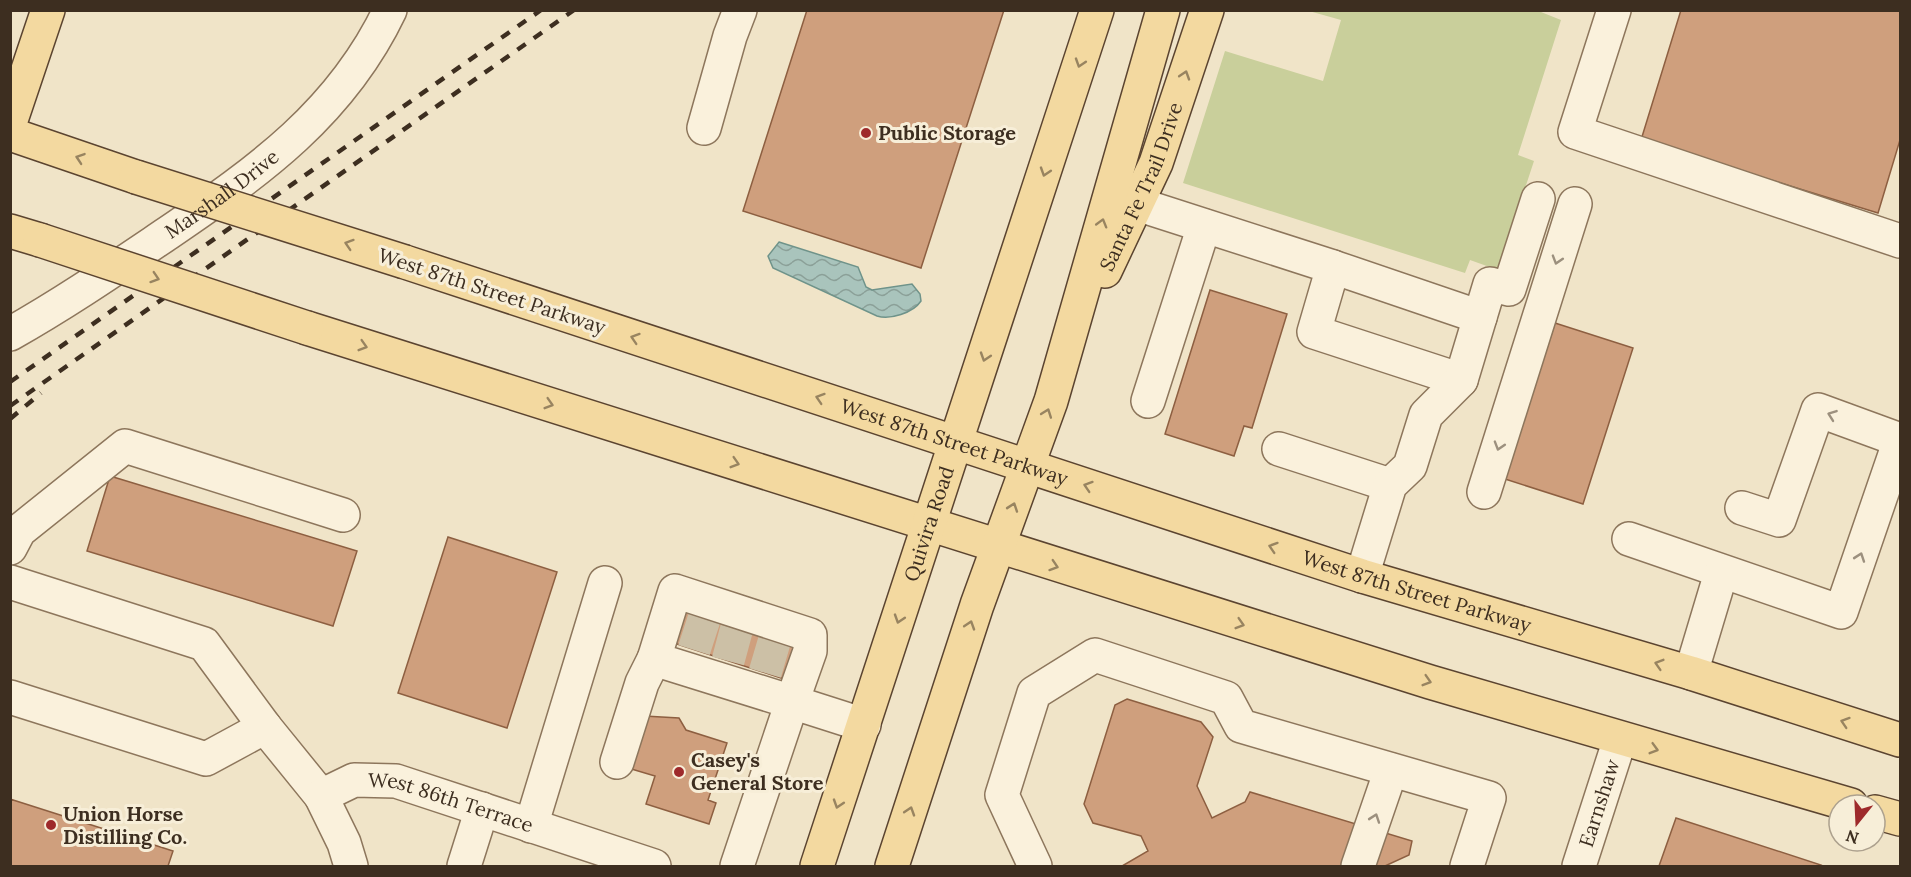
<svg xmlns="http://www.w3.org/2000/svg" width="1911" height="877" font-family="Lora,serif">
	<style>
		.green { fill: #c9cf9b }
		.water { fill: url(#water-waves); stroke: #6f938a; stroke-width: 1.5 }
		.building { fill: #cf9f7d; stroke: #8d5f41; stroke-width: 1.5 }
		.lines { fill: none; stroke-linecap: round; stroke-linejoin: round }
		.minor-tunnel { stroke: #ccc0a6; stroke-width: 33; stroke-dasharray: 33 16; stroke-linecap: butt }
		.minor-casing { stroke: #8d765c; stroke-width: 36 }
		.major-casing { stroke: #5b4430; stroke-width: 36 }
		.minor { stroke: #faf1dc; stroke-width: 33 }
		.major { stroke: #f3d9a0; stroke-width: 33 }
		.rail { stroke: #3d2e20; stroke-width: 4.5; stroke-dasharray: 10 10; stroke-linecap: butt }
		.major-bridge-casing { stroke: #5b4430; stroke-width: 36; stroke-linecap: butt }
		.major-bridge { stroke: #f3d9a0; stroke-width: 33 }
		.oneway { stroke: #988460 }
		.oneway2 { stroke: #9c907e }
		.poi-dot { fill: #9e2a2b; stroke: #f7eed8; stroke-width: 2 }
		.labels { text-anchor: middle; stroke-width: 6; stroke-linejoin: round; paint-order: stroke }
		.poi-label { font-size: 20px; font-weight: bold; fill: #3d2e20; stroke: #f7eed8; text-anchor: start }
		.street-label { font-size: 20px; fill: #3d2e20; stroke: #f7eed8 }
	</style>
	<defs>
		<pattern id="water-waves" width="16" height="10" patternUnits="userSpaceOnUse" patternTransform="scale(1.5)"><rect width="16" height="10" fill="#a9c4bc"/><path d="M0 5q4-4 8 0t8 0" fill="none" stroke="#8ba098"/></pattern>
	</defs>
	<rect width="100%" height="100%" fill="#f0e4c8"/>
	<path class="green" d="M1536,10l25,10 -43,135 16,6 -36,109 -28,-10 -5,13 -282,-90 42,-132 98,30 18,-61 -32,-9z"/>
	<path class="water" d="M779,242l79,25 8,20 6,3 40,-6 8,10 1,7c-8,12 -31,19 -44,15l-104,-48 -5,-12z"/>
	<path class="building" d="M807,10h197l-83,258 -178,-57z
		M1681,10h219v130l-22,73 -237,-73z
		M1210,290l77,24 -35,114 -8,-2 -10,30 -69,-22z
		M1555,323l78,25 -50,156 -78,-25z
		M110,476l247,75 -24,75 -246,-75z
		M448,537l109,35 -50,156 -109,-35z
		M687,603l113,37 -13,40 -113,-37z
		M1127,699l74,23 12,15 -16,49 15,32 33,-16 5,-10 162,49 -3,14 -24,11h-263l26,-15 -7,-15 -48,-13 -9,-19 31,-99z
		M644,716l35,2 7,12 41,13 -19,57 8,3 -7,21 -63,-20 9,-28 -27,-8z
		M10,799l163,52 -5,15h-158z
		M1676,818l145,47 -1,1h-161z"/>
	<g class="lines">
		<path class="minor-tunnel" d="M694,650l13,-40
			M728,661l11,-41
			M765,673l12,-41"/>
		<defs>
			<g id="minor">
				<path d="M1614,10l-39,122 325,109"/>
				<path d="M704,128l26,-92 10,-26"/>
				<path d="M1137,204l196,63 -19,65 147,48"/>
				<path d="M1333,267l147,50"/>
				<path id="s1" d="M10,334c55,-31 106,-66 158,-101 91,-62 173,-120 222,-223"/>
				<path d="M1148,401l56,-175"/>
				<path d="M1279,449l111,36"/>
				<path d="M1484,492l91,-288"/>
				<path d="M1629,539l212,73 59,-172 -82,-30 -39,110 -37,-12"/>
				<path d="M10,548l9,-17 106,-85 218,69"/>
				<path d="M1362,576l28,-91 20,-19 16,-51 35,-35 29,-96 19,5 29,-90"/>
				<path d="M10,582l194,62 61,83"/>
				<path d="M675,591l135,44v16l-18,51 -138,-43z"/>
				<path d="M1691,673l30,-100"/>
				<path d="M10,697l196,62 59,-32 56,69"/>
				<path d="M617,762l25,-79 12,-24"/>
				<path d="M531,826l74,-243"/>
				<path id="s2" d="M351,866l-7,-23 -23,-47 33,-16 42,1 258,85"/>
				<path d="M464,866l18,-57"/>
				<path d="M737,866l55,-164 72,23"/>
				<path d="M1035,866l-33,-71 32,-102 61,-38 131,43 15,28 248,72 -22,68"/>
				<path d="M1358,866l33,-96"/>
				<path id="s3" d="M1579,866l41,-127"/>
			</g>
			<g id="major">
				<path d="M10,123l38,-113"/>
				<path d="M10,134l126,43"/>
				<path d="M10,231l30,9"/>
				<path id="s4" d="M405,262l957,314 329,97 209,67"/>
				<path id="s5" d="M1105,271l51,-108 51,-153"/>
				<path d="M307,328l1123,354 421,123"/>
				<path d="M1875,812l25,7"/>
				<path id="s6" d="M817,866l280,-856"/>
				<path d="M892,866l85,-261 74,-204 112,-391"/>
			</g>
		</defs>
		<use href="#minor" class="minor-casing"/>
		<use href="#major" class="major-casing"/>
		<use href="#minor" class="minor"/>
		<use href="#major" class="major"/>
		<path class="rail" d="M10,382l531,-372
			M10,406l564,-396
			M10,419l31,-26"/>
		<defs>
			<path id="major-bridge" d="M136,177l269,85
				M40,240l267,88"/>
		</defs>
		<use href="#major-bridge" class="major-bridge-casing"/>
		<use href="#major-bridge" class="major-bridge"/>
	</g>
	<defs><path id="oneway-chevron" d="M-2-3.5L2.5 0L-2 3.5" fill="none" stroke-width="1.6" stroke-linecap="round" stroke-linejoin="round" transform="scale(1.5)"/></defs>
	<g class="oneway">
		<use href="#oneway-chevron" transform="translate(1080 63) rotate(108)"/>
		<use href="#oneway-chevron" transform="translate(1185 75) rotate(-72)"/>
		<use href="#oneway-chevron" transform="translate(80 158) rotate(-161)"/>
		<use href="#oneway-chevron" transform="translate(1045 172) rotate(108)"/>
		<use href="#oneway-chevron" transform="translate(1102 223) rotate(-74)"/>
		<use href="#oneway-chevron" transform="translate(349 244) rotate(-162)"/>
		<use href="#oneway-chevron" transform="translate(155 278) rotate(18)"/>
		<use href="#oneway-chevron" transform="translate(635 338) rotate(-162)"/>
		<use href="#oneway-chevron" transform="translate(363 346) rotate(17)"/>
		<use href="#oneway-chevron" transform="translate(985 357) rotate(108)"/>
		<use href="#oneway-chevron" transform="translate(820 398) rotate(-162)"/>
		<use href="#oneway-chevron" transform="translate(549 404) rotate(17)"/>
		<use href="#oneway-chevron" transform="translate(1047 413) rotate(-70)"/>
		<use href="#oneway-chevron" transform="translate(735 463) rotate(17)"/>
		<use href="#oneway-chevron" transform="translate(1088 486) rotate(-162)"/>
		<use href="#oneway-chevron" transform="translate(1013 507) rotate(-71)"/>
		<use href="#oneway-chevron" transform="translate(1273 547) rotate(-162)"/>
		<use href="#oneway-chevron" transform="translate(1054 566) rotate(18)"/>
		<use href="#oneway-chevron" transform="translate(899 619) rotate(108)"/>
		<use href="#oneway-chevron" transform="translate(1240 624) rotate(17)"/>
		<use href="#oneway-chevron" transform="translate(970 625) rotate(-72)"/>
		<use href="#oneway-chevron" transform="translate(1659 664) rotate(-163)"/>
		<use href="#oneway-chevron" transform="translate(1427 681) rotate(17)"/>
		<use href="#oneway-chevron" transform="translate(1845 722) rotate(-162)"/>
		<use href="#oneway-chevron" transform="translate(1654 749) rotate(16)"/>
		<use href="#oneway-chevron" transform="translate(838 804) rotate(108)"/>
		<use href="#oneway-chevron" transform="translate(910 811) rotate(-72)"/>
	</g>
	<g class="oneway2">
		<use href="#oneway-chevron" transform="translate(1557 260) rotate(107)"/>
		<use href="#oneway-chevron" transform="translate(1832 415) rotate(-160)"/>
		<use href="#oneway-chevron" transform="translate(1499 446) rotate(107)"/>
		<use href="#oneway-chevron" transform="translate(1860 557) rotate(-71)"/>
		<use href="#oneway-chevron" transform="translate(1375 818) rotate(-71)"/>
	</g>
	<g class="poi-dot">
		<circle cx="866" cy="133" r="6"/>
		<circle cx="679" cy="772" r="6"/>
		<circle cx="51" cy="825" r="6"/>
	</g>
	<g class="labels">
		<g class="poi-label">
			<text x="878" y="140">Public Storage</text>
			<text x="691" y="767">Casey's<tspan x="691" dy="23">General Store</tspan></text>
			<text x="63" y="821">Union Horse<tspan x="63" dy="23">Distilling Co.</tspan></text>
		</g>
		<g class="street-label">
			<text dy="7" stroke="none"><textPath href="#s5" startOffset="92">Santa Fe Trail Drive</textPath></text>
			<text dy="7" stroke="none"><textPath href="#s1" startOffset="254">Marshall Drive</textPath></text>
			<text transform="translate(492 291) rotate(18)" y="7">West 87th Street Parkway</text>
			<text dy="7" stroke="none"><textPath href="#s4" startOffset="578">West 87th Street Parkway</textPath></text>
			<text dy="7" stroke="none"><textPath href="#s6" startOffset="360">Quivira Road</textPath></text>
			<text dy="7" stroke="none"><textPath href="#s4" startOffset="1064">West 87th Street Parkway</textPath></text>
			<text dy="7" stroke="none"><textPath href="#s3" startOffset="66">Earnshaw</textPath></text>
			<text dy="7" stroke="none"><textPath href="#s2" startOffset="213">West 86th Terrace</textPath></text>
		</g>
	</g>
	<rect width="1911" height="877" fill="none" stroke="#3d2e20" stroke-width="24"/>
	<g transform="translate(1857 823) rotate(198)"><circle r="28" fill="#f7eed8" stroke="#ada18e" stroke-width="1.5"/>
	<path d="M0-4.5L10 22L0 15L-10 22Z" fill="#9e2a2b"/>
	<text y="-9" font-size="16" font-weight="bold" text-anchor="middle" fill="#3d2e20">N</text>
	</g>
</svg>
